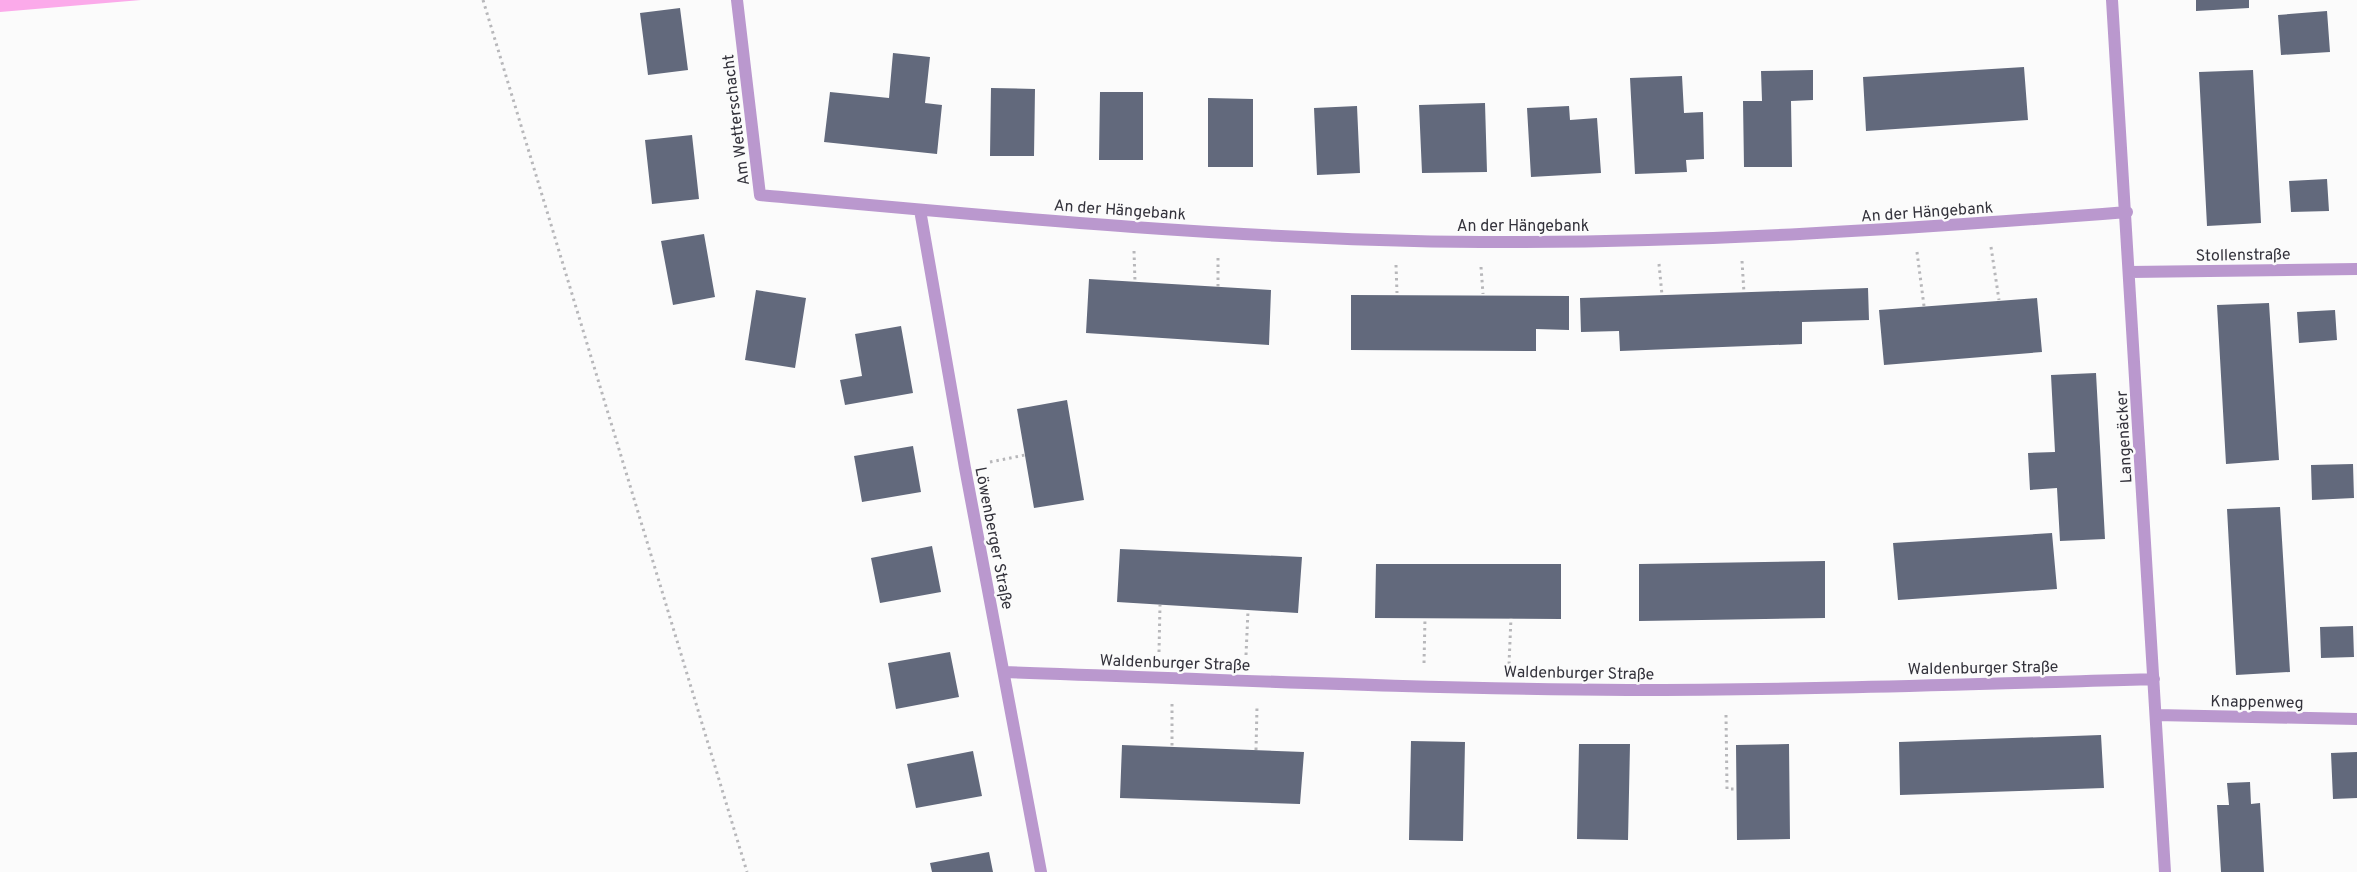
<svg xmlns="http://www.w3.org/2000/svg" width="2357" height="872" font-family="Overpass,sans-serif">
	<style>
		.green { fill: #fbaaea }
		.building { fill: #62697c }
		.lines { fill: none; stroke-linecap: round; stroke-linejoin: round }
		.path { stroke: #b7b7ba; stroke-width: 3; stroke-dasharray: 2.5 4; stroke-linecap: butt }
		.minor { stroke: #ba98ce; stroke-width: 12 }
		.labels { text-anchor: middle; stroke-width: 5; stroke-linejoin: round; paint-order: stroke }
		.street-label { font-size: 16px; fill: #33323b; stroke: #fbfbfb }
	</style>
	<rect width="100%" height="100%" fill="#fbfbfb"/>
	<path class="green" d="M0,0h141l-141,12z"/>
	<path class="building" d="M2196,0h53v8l-53,3z
		M680,8l8,62 -40,5 -8,-62z
		M2327,11l3,41 -49,3 -3,-40z
		M893,53l37,4 -5,46 17,2 -5,49 -113,-12 6,-50 59,6z
		M2024,67l4,53 -162,11 -3,-54z
		M1813,70v30l-22,1 1,66h-48l-1,-66h19l-1,-30z
		M2253,70l8,153 -54,3 -8,-154z
		M1682,76l2,37 19,-1 1,47 -18,1 1,12 -52,2 -5,-96z
		M991,88l44,1 -1,67h-44z
		M1100,92h43v68h-44z
		M1208,98l45,1v68h-45z
		M1485,103l2,69 -65,1 -3,-68z
		M1357,106l3,67 -43,2 -3,-67z
		M1569,106l1,14 27,-2 4,55 -70,4 -4,-69z
		M692,135l7,64 -47,5 -7,-64z
		M2327,179l2,32 -38,1 -2,-31z
		M704,234l11,63 -42,8 -12,-64z
		M1089,279l182,11 -2,55 -183,-12z
		M1868,288l1,32 -67,2v22l-182,7 -1,-20 -38,1 -1,-34z
		M756,290l50,8 -11,70 -50,-8z
		M1351,295l218,1v34l-33,-1v22l-185,-1z
		M2037,298l5,54 -158,13 -5,-55z
		M2269,303l10,157 -53,4 -9,-159z
		M2335,310l2,30 -38,3 -2,-31z
		M901,326l12,67 -68,12 -5,-25 22,-4 -7,-42z
		M2096,373l9,166 -45,2 -3,-53 -27,2 -2,-37 27,-1 -4,-77z
		M1067,400l17,100 -50,8 -17,-99z
		M913,446l8,46 -59,10 -8,-46z
		M2353,464l1,34 -42,2 -1,-35z
		M2280,507l10,165 -54,3 -9,-166z
		M2052,533l5,56 -159,11 -5,-57z
		M932,546l9,46 -61,11 -9,-45z
		M1120,549l182,8 -4,56 -181,-11z
		M1825,561v57l-186,3v-57z
		M1376,564h185v55l-186,-1z
		M2353,626l1,31 -33,1 -1,-31z
		M950,652l9,45 -63,12 -8,-46z
		M2101,735l3,53 -204,7 -1,-53z
		M1411,741l54,1 -2,99 -54,-1z
		M1579,744h51l-2,96 -51,-1z
		M1789,744l1,95 -53,1 -1,-95z
		M1122,745l182,7 -4,52 -180,-6z
		M973,751l9,45 -66,12 -9,-44z
		M2357,752v46l-24,1 -2,-46z
		M2250,782l1,22 9,-1 4,69h-43l-4,-67h12l-2,-22z
		M989,852l4,20h-61l-2,-9z"/>
	<g class="lines">
		<path class="path" d="M483,0l264,872
			M1991,247l8,53
			M1134,251l1,31
			M1917,252l7,54
			M1218,258v29
			M1742,261l2,32
			M1659,264l3,31
			M1396,265l1,28
			M1481,267l2,27
			M990,462l35,-7
			M1159,652l1,-47
			M1246,655l2,-44
			M1424,663l1,-45
			M1509,664l2,-46
			M1172,704v43
			M1726,715l1,74h10
			M1256,750l1,-43"/>
		<path class="minor" d="M737,0l23,195c239,22 480,45 721,47 216,1 430,-13 646,-30
			M2112,0l53,872
			M920,210l45,258 76,404
			M2130,272l227,-3
			M1004,672c208,7 416,17 624,18 175,0 351,-6 526,-11
			M2156,715l201,4"/>
	</g>
	<g class="labels">
		<g class="street-label">
			<text transform="translate(735 120) rotate(-97)" y="6">Am Wetterschacht</text>
			<text transform="translate(1120 209) rotate(4)" y="6">An der Hängebank</text>
			<text transform="translate(1927 211) rotate(-4)" y="6">An der Hängebank</text>
			<text x="1523" y="231">An der Hängebank</text>
			<text transform="translate(2243 254) rotate(-1)" y="6">Stollenstraße</text>
			<text transform="translate(2123 437) rotate(-93)" y="6">Langenäcker</text>
			<text transform="translate(995 538) rotate(79)" y="6">Löwenberger Straße</text>
			<text transform="translate(1175 662) rotate(2)" y="6">Waldenburger Straße</text>
			<text transform="translate(1983 667) rotate(-1)" y="6">Waldenburger Straße</text>
			<text transform="translate(1579 672) rotate(1)" y="6">Waldenburger Straße</text>
			<text transform="translate(2257 701) rotate(1)" y="6">Knappenweg</text>
		</g>
	</g>
</svg>
